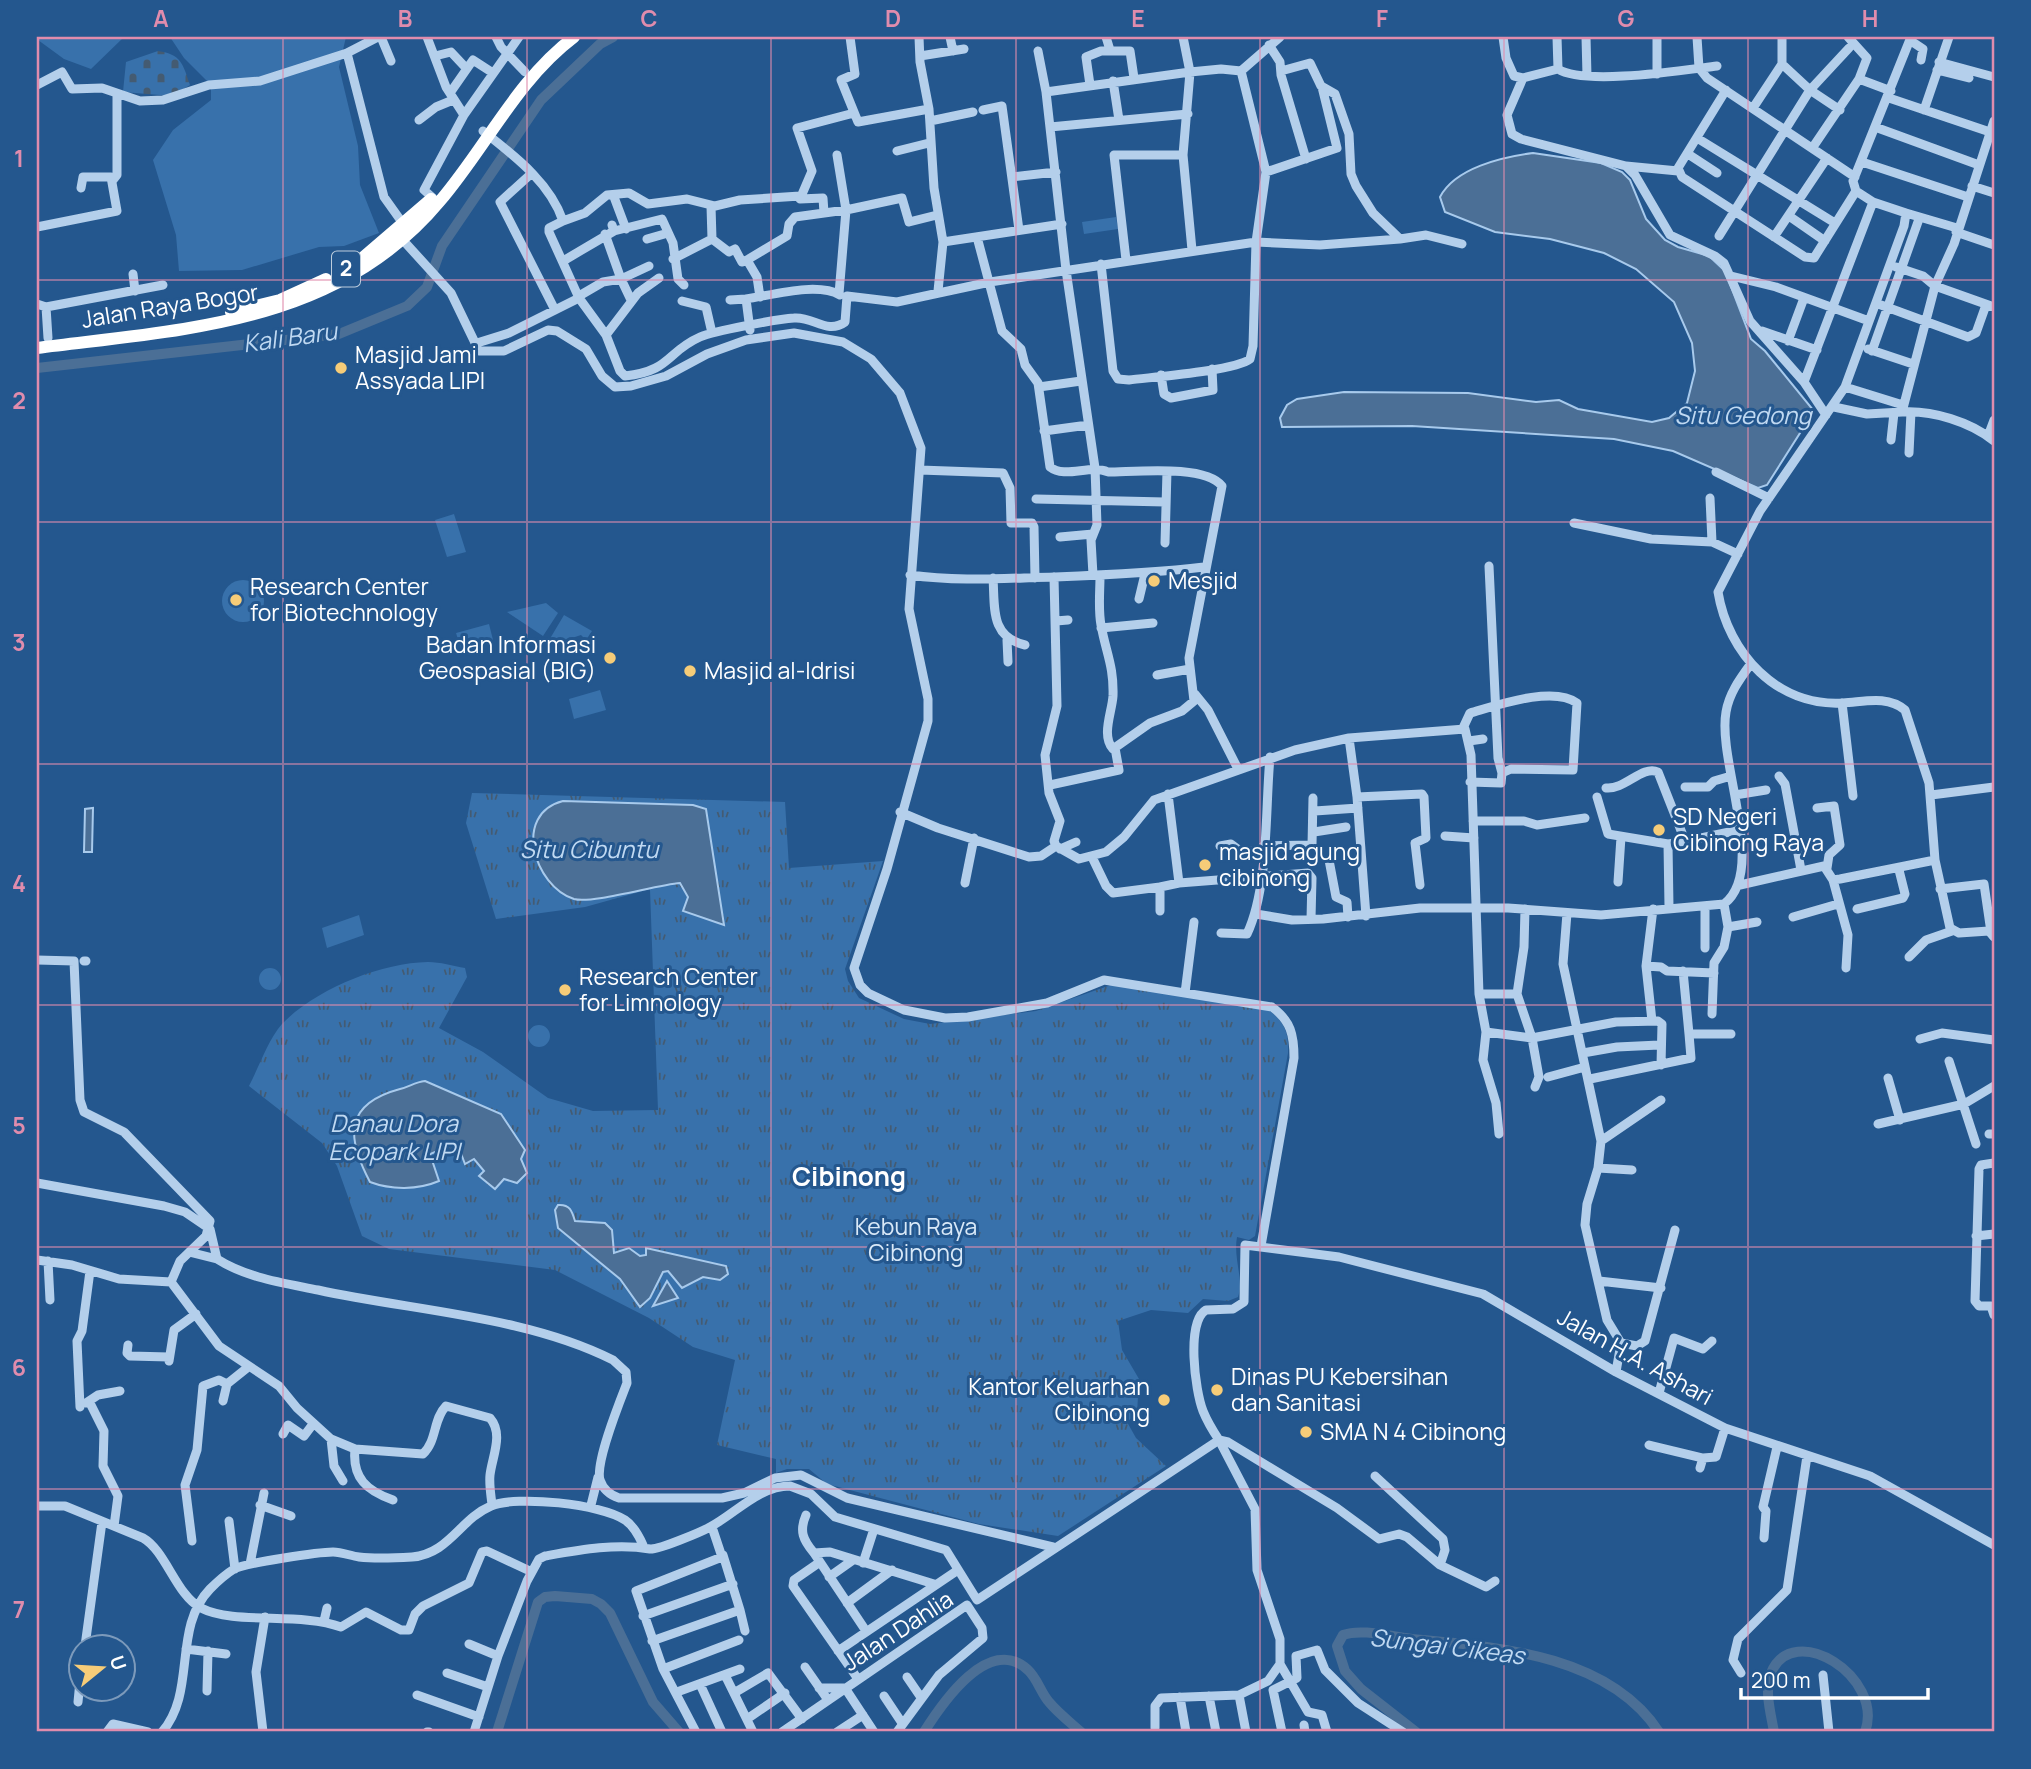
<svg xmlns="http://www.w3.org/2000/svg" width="2031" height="1769" font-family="Manrope,sans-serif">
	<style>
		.grass { fill: #3871ab }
		.cemetery { fill: url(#cemetery-stones) }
		.park { fill: url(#park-tufts) }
		.water { fill: #4b6f96; stroke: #a8caec; stroke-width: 2 }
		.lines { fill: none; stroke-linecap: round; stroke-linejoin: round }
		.river { stroke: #4b6f96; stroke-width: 10 }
		.minor { stroke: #b4cfeb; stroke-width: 9 }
		.highway { stroke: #fff; stroke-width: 12 }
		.grid { fill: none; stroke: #e08cad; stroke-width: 2; stroke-opacity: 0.55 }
		.poi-dot { fill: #f6cc78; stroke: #24578e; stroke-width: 2.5 }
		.labels { text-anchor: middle; stroke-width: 6; stroke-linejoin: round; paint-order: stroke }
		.shield { fill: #24578e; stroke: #bdcddd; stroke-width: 2 }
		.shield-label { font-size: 21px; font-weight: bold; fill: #fff }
		.street-label { font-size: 23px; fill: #fff; stroke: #24578e }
		.poi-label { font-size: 23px; fill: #fff; stroke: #24578e; text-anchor: start }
		.park-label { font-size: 23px; fill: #d9e9f8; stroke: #24578e }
		.water-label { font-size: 24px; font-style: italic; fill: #c0d9f2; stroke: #24578e }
		.quarter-label { font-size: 26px; font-weight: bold; fill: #fff; stroke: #24578e }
		.neatline { fill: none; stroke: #e08cad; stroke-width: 2.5 }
		.grid-label { font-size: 23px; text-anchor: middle; font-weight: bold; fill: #e08cad }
	</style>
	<defs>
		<pattern id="cemetery-stones" width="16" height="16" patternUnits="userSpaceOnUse" patternTransform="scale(1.75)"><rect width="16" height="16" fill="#3871ab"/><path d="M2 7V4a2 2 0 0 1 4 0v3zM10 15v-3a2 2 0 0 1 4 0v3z" fill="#445b72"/></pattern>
		<pattern id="park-tufts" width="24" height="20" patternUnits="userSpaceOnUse" patternTransform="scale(1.75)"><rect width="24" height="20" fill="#3871ab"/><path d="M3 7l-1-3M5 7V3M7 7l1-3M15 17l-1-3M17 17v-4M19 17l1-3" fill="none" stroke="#445b72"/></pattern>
	</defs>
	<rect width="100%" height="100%" fill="#24578e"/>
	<path class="grass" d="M39,37h85l-33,32 -27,-10 -26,-19z
		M170,37h176l-7,30 19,79 2,39 19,48 -35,13 -25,1 -77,23 -63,1 -3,-36 -23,-75 20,-30 38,-30v-15l-27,-27z
		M1116,217l2,12 -34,5 -2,-12z
		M454,514l12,38 -19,5 -12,-37z
		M222 601a21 21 0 1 1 42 0a21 21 0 1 1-42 0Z
		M546,603l12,10 -15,23 -36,-24z
		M564,615l28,16 -6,9 -5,-5 -21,7 -3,6 -9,-6z
		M489,624l4,16 -32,9 -5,-16z
		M600,690l6,20 -32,9 -5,-20z
		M359,915l5,20 -37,13 -5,-20z
		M259 979a11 11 0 1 1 22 0a11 11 0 1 1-22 0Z
		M528 1036a11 11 0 1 1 22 0a11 11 0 1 1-22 0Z"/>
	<path class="cemetery" d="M158,51c23,3 25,13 32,34l-18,11 -49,-4 3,-30z"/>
	<path class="park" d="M472,793l313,9 4,66 94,-7 -38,108 3,12 11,17 45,21 26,5 106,-13 75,-26 158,25c16,13 20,23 19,43l-33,183 -6,4 -12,-3c-4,21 7,42 1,60l-10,4 -25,-2 -15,14 -37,-3 -33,11 4,29 17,29 -2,34 -10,9 9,16 30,28 -108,70 -79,-12 -152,-40 -18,-15h-22l-11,4v-14l-59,-14 18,-85 -42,-13 -44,-29 -94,-48 -166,-21 -27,-13 -25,-70 -15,-23 -73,-57c10,-19 19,-46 33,-62 34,-35 98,-61 146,-62 12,0 25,4 37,6l2,9 -28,51 44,24 65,46 45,13 65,-1 -8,-221 -65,18 -89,12 -30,-96z"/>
	<path class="water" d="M1533,153l68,10 21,9 8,8 16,39 19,21 13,7 31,9 16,15 26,68 14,12 49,60 -47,74 -9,3 -85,-37 -59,-12 -202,-13 -130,1 -2,-9 7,-13 10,-6 47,-7 124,1 68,9 23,-2 19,9 74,13 17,-4 18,-15 8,-32 -3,-28 -18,-41 -38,-33 -32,-16 -54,-14 -55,-7 -50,-20 -5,-15c15,-29 62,-40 93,-44z
		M563,801l130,4 13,4 18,116 -41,-14 5,-14 -8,-14c-24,2 -88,21 -106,16 -40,-13 -62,-85 -11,-98z
		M93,808l-1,44h-8l1,-43z
		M425,1081l76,33 24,36 -4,9 6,14 -10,10 -13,-4 -9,10 -16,-13 5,-5 -10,-12 -9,5 -8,-21 -27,11 9,27c-21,9 -48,9 -69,1 -24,-45 -26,-78 30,-93 9,-2 15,-7 25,-8z
		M558,1205c12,-1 14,6 17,16l30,2 7,7 2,23 15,-5 11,8 6,-1v-7l80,18 2,8 -8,6 -17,-3 -21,11 -14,-17 -5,1 -13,26 -10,9 -20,-28 -62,-51 -3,-18z
		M667,1281l11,17 -25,8z"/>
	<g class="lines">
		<path class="river" d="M37,368l302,-34 68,-28 20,-19 15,-41 99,-146 59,-56 13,-7
			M497,1732l41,-130 7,-5 10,-1 37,3 9,5 9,9 43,89 26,30
			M924,1732c17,-27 65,-99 104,-62 9,8 13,23 21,32 9,11 22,21 32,30
			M1416,1732l-55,-43 -16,-18 -8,-25 6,-11c19,-7 49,2 69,4 85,8 196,15 247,93
			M1774,1732c-3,-18 -10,-41 -3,-59 22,-54 114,4 94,59"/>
		<path class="minor" d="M378,37l-31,16 37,144 20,28
			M381,37l10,24
			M427,37l19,50 18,28
			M496,37l5,10 24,25
			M850,37l5,37 -14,6 17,42 71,-13
			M919,37l1,25 9,47 5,79 9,54 -5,49
			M950,37l3,14
			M1106,37l4,13
			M1503,37l3,21 8,18 9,2 35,-9
			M1557,37l1,32
			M1586,37l1,39
			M1657,37v37
			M1697,37l2,31 8,10 148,99
			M1782,37v27l28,26 30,20
			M1911,37l-58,144 3,10 17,11 33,11 -2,13 -59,161 -85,124 -42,81c10,61 59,115 125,111 21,-1 44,-8 62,7l24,73 6,77 15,68 9,5 30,-2 5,6
			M1911,41l12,8 -2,11
			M1269,45l11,17 1,13 25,84
			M1038,51l8,41
			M435,56l16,-4 15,16
			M920,56l44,-7
			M1939,62l55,15
			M1558,69c26,17 126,1 159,-3
			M1937,70l32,8
			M1281,71l29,-8 11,23 14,8 14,40 2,40 5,12 17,27 27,26 26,-4 36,9
			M1523,78l-16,37 5,19 9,5 105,27 9,9 35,60 45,21 9,7 26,58 54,61 22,33
			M1859,79l32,12
			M1113,81l6,39
			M37,85l25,-13 10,17 30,-1 38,13 23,-1 46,-15 51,-4 87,-28
			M1090,85l-4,-28 15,-6h29l4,27
			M1726,90l-48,78 4,9 123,80 9,1 42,-67
			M450,93l23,-33 20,13
			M1889,98l101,34
			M1753,108l29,-44
			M983,110l19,-4 17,124
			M1924,110l25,-73
			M419,120l17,-13 17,-7
			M930,121l43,-9
			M1050,127l138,-13
			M1875,127l104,38
			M483,131c30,24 67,51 80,90l-14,7v4l30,66 27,37 14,36 5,5c46,-5 41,-24 75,-39 14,-6 77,-18 94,-19 19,-2 33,17 51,4l2,-26 50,6 93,-20 266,-40 64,3 80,-6
			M1697,138l138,85
			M1813,147l46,-68 8,-21 -19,-21
			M897,151l32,-8
			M1688,154l29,19
			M837,155l9,55 -7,84
			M1862,162l106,35
			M1626,166l52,5
			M1266,172l71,-24 -15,-61
			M532,173l-32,29 55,108
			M1012,177l44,-5
			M113,180l4,-5v-81
			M1972,186l22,7
			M614,197l12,32
			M433,198l-9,-8 40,-75 55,-78
			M711,206l1,33 17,13 6,-3 7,13 5,-2 10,17 3,20
			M824,213l-1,-15 -23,1 12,-28 -15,-43 57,-15
			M1906,213l51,15
			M1789,216l36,25
			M563,221l22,-8 22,-18 22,-2 19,11 39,-5 28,7 25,-6 60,-4
			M37,227l80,-16 -6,-34h-28l-2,11
			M614,231l48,-12 11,24 5,36 6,6
			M1956,232l38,13
			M1719,236l91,-146 39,-42
			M977,237l25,94 19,18 4,16 13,18 12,84c15,12 40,-3 58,5 26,0 97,-8 114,14l-33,172 5,43 -12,10 -32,12 -37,26c-12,-13 -1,-37 0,-53 1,-30 -7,-43 -12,-71 -3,-16 -1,-33 -1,-49
			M1774,237l53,-79
			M401,238l50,55 28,58h25l44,-21 9,1 29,18 16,27 13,11 16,-1 35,-10 41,-22 39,-14 48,-7 49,9 28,17 29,34 21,55 -12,161 19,90v22l-41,148 -33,99 6,17 8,8 36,17 41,8 23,-1 79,-14 57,-23 168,27c19,14 22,28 22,51l-33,188
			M647,239l21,-6
			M943,242l119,-18
			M1192,250l-9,-95 7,-83 31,-3 20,2
			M673,259l39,-20
			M747,260l40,-24 2,-12 6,-7 51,-7 56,-12 7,24 28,-7
			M1126,260l-12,-105h69
			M563,261l51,-30 -2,-6
			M1101,264l12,107 5,8 11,1c23,-3 106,-9 121,-21l3,-13 3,-104 10,-70 -25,-101 39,-34
			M1896,267l27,9 12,10 59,21
			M133,274l2,17
			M1731,276l45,11 93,34
			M579,296l24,-14 18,-3 -16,-45
			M746,299c27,-4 71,-17 94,-4
			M631,300l-10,-21 28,-13
			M730,300l16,-1 4,31
			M682,301l24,6 6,26
			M37,304l9,3 2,31
			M1881,305l87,32 8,-4 10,-28
			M46,307l117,-22
			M1762,331l55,19
			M606,335l32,-42 21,-15
			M1788,341l16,-43
			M477,343l32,-10 70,-35
			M1868,349l45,15
			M1872,351l47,-132
			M1161,375l3,19 7,4 42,-8 -1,-21
			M1804,382l69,-180
			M1039,387l42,-6
			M1845,387l58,18
			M1834,407l33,7 35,-2 33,-126 19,-42 40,-123
			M1902,412c30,-2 69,10 92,29
			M1044,431l44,-6
			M1988,436l6,-16
			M1891,440l3,-27
			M1909,453l2,-41
			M920,470l83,3 7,15 1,35h21l2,4 1,51
			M1716,472l53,26
			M1710,498l2,44
			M1036,499l129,3
			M1574,523l77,16 61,3 26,12
			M1060,537l33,-3
			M1165,543l2,-72
			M1489,566l9,192 4,15
			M910,575c48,7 97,3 145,2 50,-2 99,-4 149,-10
			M1093,575l-2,-35 6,-15 -2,-57 -29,-198 -20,-178 144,-20 -7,-35
			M1054,577l3,129 -12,49 4,38 11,28 -6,20 2,5
			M993,578c2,30 -3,59 32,67
			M1139,599l6,-25
			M1056,621l12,-1
			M1101,628l52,-5
			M1007,640l1,22
			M1157,675l33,-6
			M1195,694l13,16 30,59
			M1842,703l11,93
			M1463,728l7,-15c25,-7 83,-28 107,-10l-4,67 -62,-1 -9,4 -1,10 -31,-1
			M1349,738l8,59 9,119
			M1469,741l14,-2
			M1779,776l6,8 16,86
			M1050,785l69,-15 -4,-22
			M1685,787h23l6,-6 17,-5
			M1606,788c19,2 36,-23 52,-16l24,61v9l-14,2 1,63
			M1168,794l11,89
			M1735,795l31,-5
			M1931,795l63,-8
			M1357,797l65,-3 2,3 2,41 -11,5 5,42
			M1597,797l11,37 60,10
			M1817,808l17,-2 6,39 -11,10 -2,13
			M1315,811l43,-3
			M900,812l38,16 91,29 12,-1 15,-10 23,13 27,-7 18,-15 30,-37 141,-50 54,-12 116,-9 6,26 8,239 7,38 -3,28 13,43 3,31
			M1473,821h51l13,4 48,-7
			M1314,832l32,-5
			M1445,836l29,2
			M1682,842l57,-12
			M1220,846l11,-2 8,6 24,2
			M1263,846l49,-1 1,-47
			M1060,849l16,-7
			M1092,857l14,29 7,7 47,-6
			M1329,860l7,37 11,5 1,15
			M1833,880l15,55 -2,33
			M1618,882l3,-45
			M965,883l9,-45
			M1740,885l84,-19 9,14 7,-1 95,-19
			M1940,889l44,-5 7,48
			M1525,909l-1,38 -7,47 15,44 7,39 -4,10
			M1857,909l46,-11 2,-4 -6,-24
			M1160,911v-24l19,-4 129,-10 4,5 -1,41
			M1567,913l-4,51 38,177 -3,27 -11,36 -2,21 22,95 14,23 -5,29
			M1256,914l36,6 31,-1 97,-11h88l93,7 123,-11c44,-34 -7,-142 2,-192 3,-18 13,-32 24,-47
			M1793,917l45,-13
			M1728,927l29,-5
			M1221,933l26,1c22,-47 18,-122 23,-177
			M1705,948v-42
			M1909,957l17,-17 26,-9
			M37,960l37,1 6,139 4,12 40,20 86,89 -4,15 -26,25 -9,21
			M84,961h2
			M1646,966l15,1 6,4 47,2
			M1683,971l6,63
			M1185,993l9,-71
			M1479,994h38
			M1712,1014l2,-51 10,-16 4,-20 -4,-23
			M1652,1021l-6,-55 7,-57
			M1486,1032l46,6 84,-16 42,-1 4,3 -1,41
			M1920,1039l22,-6 52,7
			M1583,1053l34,-6 42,-2
			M1949,1061l27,83
			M1548,1077l37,-10
			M1888,1078l12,42
			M1590,1079l101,-21 -2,-24h42
			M1878,1124l86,-20 30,-18
			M1989,1134h5
			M1601,1141l60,-41
			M1994,1163l-13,2 -2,4 -4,132 4,5h12l3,9
			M1598,1168l34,2
			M37,1183l127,23 21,6 25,17 7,30c30,19 67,24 101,31 96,21 208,26 295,70l13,12 1,11c-7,18 -32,80 -27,97 3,9 10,15 19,18h103l22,-5 31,-15 26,-3 46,23 206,49
			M1976,1236l18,-2
			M189,1252l28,7
			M37,1260l35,5 47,14 52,3 48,64 60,40 18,22 34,31 24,10 68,5c14,-13 10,-35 23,-48l44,12c14,16 2,39 0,57 -1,10 1,20 2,30
			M48,1261l2,39
			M1599,1281l62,7
			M1621,1343l16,3 8,-5 30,-111
			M128,1345l-1,8 3,3 39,1
			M169,1361l5,-31 22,-16
			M1659,1393l15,-55 29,11 9,-8
			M89,1401l15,30 -1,35 15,30 -4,30
			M223,1401l4,-17 20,-16
			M86,1403l12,-8 22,-4
			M80,1407l-3,-66 5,-10 8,-60
			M283,1434l5,-9 16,11 9,-12
			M331,1439l3,27 9,15
			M1649,1445l54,13
			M355,1449c-3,29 12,42 38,51
			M1700,1468l3,-10 13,-1 9,-29
			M1375,1476l68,63 2,11 -5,15
			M260,1505l31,11
			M591,1505l7,-28
			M37,1506h28l78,32c23,13 33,57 58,70 33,17 99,4 140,19l25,-15 35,18h8l6,-16 8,-8 46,-23 13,-31 5,-1 45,21
			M806,1515c-7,16 -3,25 8,38
			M229,1521l6,48
			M1764,1538l2,-27 -3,-4 14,-60
			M192,1541l-7,-56 12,-35 6,-64 16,-6 8,4
			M820,1562l-26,18 -1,6 65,93
			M863,1563l11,-34
			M250,1564l14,-71
			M829,1577l24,-17
			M1495,1581l-9,6 -46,-22 -33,-28 -8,-3 -20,5 -42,-31 -109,-66 -9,-2c-6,-9 -12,-19 -16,-29 -8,-20 -17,-90 3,-101l27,-1 11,-7 1,-57 94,12 144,37 133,78 109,56 145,48 124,69
			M847,1603l45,-33
			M740,1610l5,21
			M643,1616l90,-32
			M324,1621l3,-13
			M866,1631l-52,-78 16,-1 104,32
			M652,1641l88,-31 -17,-55
			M469,1644l29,12
			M85,1646l17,-124
			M186,1649l40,5
			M838,1651l120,-81
			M1280,1664l28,48 14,3 5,17
			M805,1667l23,33
			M663,1669l76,-29
			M447,1673l41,14
			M1741,1673l-8,-13 5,-21 49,-49 20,-134
			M725,1675l28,57
			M1823,1675l6,57
			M907,1677l13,19
			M700,1684l22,48
			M819,1688h26l29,44
			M207,1691l1,-40
			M677,1692l63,-23
			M734,1693l34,-20 34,46
			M417,1695l62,22
			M1239,1695l7,37
			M884,1696l18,27
			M1209,1696l7,36
			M1180,1697l6,35
			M78,1702l2,-21
			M747,1719l38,-26
			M1304,1725l1,7
			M107,1732l6,-8 35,8
			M162,1732c35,-40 10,-104 48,-143 7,-7 16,-15 24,-20 11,-6 85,-17 99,-17 9,0 18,4 26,5 16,2 37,1 53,0 37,-3 48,-38 79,-51 25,-11 111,-2 134,14 9,6 14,16 18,25
			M263,1732l-7,-60 9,-55
			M427,1732h2
			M474,1732l24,-76 29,-75 12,-22 6,-3c34,-6 71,-13 105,-7 8,1 51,-17 60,-22 25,-13 49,-41 80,-41l21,8 24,23 111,33 31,50 242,-160 36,69 2,61 23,69v25l-12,17 -29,14 -78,3 -6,8v22
			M696,1732l-33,-63 -27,-78 86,-34 -10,-30
			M782,1732l185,-127 15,23 1,10 -44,37 -42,57
			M837,1732l26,-17
			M1282,1732l-9,-42 24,-12 -1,-22 21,-6 8,20 33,33 45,29"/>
		<path class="highway" d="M360,260l71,-61
			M231,312l49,-12 46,-21
			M37,348c147,-19 300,-23 403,-147 46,-54 77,-121 134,-164"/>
	</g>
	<path class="grid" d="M283,37v1695M527,37v1695M771,37v1695M1016,37v1695M1260,37v1695M1504,37v1695M1748,37v1695M37,280h1957M37,522h1957M37,764h1957M37,1005h1957M37,1247h1957M37,1489h1957"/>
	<g class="poi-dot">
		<circle cx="341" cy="368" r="7"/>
		<circle cx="1154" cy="581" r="7"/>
		<circle cx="236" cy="600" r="7"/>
		<circle cx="610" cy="658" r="7"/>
		<circle cx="690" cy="671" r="7"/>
		<circle cx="1659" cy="830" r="7"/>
		<circle cx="1205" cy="865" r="7"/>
		<circle cx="565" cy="990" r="7"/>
		<circle cx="1217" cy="1390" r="7"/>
		<circle cx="1164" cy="1400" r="7"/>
		<circle cx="1306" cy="1432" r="7"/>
	</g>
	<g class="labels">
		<rect class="shield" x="332" y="251.5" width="28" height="35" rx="5"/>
		<g class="shield-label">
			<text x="346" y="276">2</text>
		</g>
		<g class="street-label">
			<text transform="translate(170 306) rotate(-9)" y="8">Jalan Raya Bogor</text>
			<text transform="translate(1635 1357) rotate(29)" y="8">Jalan H.A. Ashari</text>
			<text transform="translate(898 1631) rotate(-33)" y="8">Jalan Dahlia</text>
		</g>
		<g class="poi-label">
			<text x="355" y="363">Masjid Jami<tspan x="355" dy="26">Assyada LIPI</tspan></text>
			<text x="1168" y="589">Mesjid</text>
			<text x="250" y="595">Research Center<tspan x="250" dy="26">for Biotechnology</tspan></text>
			<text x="596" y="653" text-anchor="end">Badan Informasi<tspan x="596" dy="26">Geospasial (BIG)</tspan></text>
			<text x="704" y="679">Masjid al-Idrisi</text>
			<text x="1673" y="825">SD Negeri<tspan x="1673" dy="26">Cibinong Raya</tspan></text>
			<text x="1219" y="860">masjid agung<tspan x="1219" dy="26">cibinong</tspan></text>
			<text x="579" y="985">Research Center<tspan x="579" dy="26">for Limnology</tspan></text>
			<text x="1231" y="1385">Dinas PU Kebersihan<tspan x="1231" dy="26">dan Sanitasi</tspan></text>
			<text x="1150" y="1395" text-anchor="end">Kantor Keluarhan<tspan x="1150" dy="26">Cibinong</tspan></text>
			<text x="1320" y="1440">SMA N 4 Cibinong</text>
		</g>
		<g class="park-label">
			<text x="916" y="1235">Kebun Raya<tspan x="916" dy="26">Cibinong</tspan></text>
		</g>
		<g class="water-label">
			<text transform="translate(290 338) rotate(-8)" y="8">Kali Baru</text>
			<text x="1743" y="424">Situ Gedong</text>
			<text x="589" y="858">Situ Cibuntu</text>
			<text x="394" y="1132">Danau Dora<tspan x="394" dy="28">Ecopark LIPI</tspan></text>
			<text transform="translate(1447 1647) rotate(7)" y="8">Sungai Cikeas</text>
		</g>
		<g class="quarter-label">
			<text x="849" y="1186">Cibinong</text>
		</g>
	</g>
	<rect width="2031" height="1769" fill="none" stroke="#24578e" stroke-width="77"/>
	<g transform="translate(102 1668) rotate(72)"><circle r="33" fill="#24578e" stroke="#7c9abb" stroke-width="2"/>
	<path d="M0-5L12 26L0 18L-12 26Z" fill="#f6cc78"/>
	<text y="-10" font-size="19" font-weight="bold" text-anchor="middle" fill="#ffffff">U</text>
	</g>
	<path d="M1741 1688v10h187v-10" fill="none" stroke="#ffffff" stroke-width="3.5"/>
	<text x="1751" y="1688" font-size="21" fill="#ffffff" stroke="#24578e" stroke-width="5" paint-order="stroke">200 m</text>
	<rect x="38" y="38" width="1955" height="1692" class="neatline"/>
	<g class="grid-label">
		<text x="161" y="27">A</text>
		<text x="405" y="27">B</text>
		<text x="649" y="27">C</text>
		<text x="893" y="27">D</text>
		<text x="1138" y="27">E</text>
		<text x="1382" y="27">F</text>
		<text x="1626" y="27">G</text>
		<text x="1870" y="27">H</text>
		<text x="19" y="167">1</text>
		<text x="19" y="409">2</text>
		<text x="19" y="651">3</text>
		<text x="19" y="892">4</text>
		<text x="19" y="1134">5</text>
		<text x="19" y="1376">6</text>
		<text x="19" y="1618">7</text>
	</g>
</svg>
